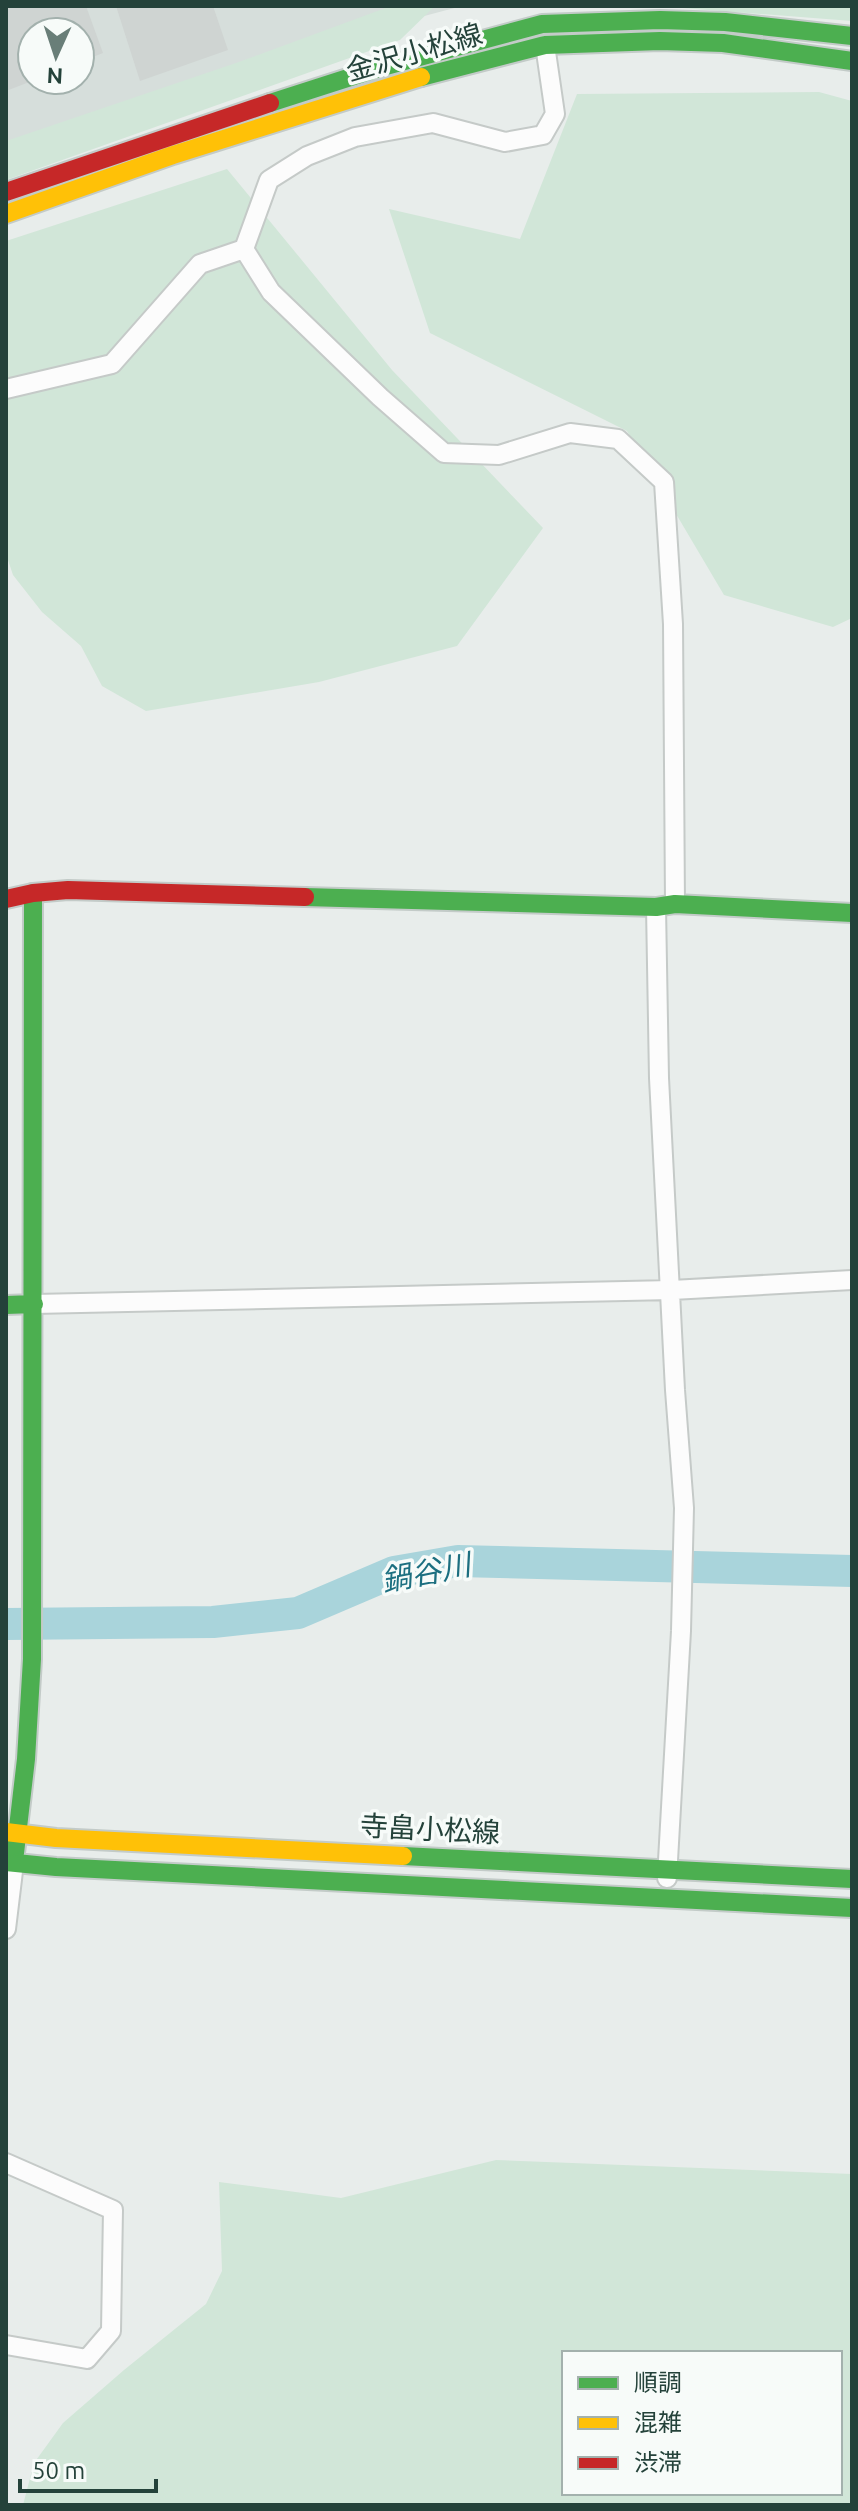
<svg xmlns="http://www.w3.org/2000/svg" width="858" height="2511" font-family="Ubuntu,'Noto Sans JP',sans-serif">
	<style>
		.built { fill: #d6dedb; fill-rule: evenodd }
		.green { fill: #d1e6d8; fill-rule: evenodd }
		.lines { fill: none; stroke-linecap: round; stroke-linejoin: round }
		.river { stroke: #a9d4db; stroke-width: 32 }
		.building { fill: #cfd4d2 }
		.street-casing { stroke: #c5cac8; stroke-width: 22 }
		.fast-casing { stroke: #c3cbc8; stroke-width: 22 }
		.slow-casing { stroke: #c3cbc8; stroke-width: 22 }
		.jam-casing { stroke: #c3cbc8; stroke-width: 22 }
		.street { stroke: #fcfcfc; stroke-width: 18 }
		.fast { stroke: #4caf50; stroke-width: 18 }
		.slow { stroke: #ffc107; stroke-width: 18 }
		.jam { stroke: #c62828; stroke-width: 18 }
		.labels { text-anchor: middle; stroke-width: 7; stroke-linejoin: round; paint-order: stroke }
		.street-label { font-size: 28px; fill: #24423a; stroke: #f7fbf9 }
		.water-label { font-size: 30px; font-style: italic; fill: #1c6f80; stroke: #f7fbf9 }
	</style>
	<rect width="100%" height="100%" fill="#e8edeb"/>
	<path class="built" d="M6,6h456l-83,22 -373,140zM32,32h48v48h-48z"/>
	<path class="green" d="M391,6h44l-35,34 -394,140v-39l230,-78z
		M656,6h196v15z
		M819,92l33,9v517l-19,9 -109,-32 -97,-164 -197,-98 -41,-124 131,30 57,-145z
		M227,169l165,201 151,158 -86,118 -138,36 -173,29 -44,-25 -21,-40 -39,-34 -29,-37 -7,-21v-313z
		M496,2160l356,14v331h-829l11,-42 29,-40 61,-53 82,-66 16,-33 -3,-89 122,16zM840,2353v140h-276v-140z"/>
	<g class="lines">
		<path class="river" d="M6,1624l207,-2 85,-9 96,-41 64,-11 394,10"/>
	</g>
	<path class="building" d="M6,6h80l17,47 -23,9v-30h-48v49l-26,10z
		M116,6h97l15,44 -88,31z"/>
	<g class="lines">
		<defs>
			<path id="street" d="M244,249l27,43 109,105 64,56 55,2 71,-22 48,6 46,43 9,142 2,280
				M244,249l25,-69 38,-24 48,-19 78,-14 72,19 38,-7 12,-21 -10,-69
				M6,389l106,-25 88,-100 44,-15
				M656,907l3,171 16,312 9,118 -3,123 -14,247
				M34,1304l638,-14 180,-10
				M6,1929l8,-66
				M6,2163l107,47 -2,121 -24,28 -81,-14"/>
			<path id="fast" d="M421,77l124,-32 115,-4 63,2 129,18
				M270,103l112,-36 160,-43 118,-4 65,2 127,14
				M305,897l351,10 19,-3 177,9
				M6,1305l28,-1
				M15,1853l11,-94 6,-100 1,-766
				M403,1856l449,23
				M6,1862l50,5 796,41"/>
			<path id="slow" d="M6,214l167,-59 248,-78
				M6,1832l50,6 347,18"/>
			<path id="jam" d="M6,192l264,-89
				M6,899l27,-6 35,-3 237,7"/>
		</defs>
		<use href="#street" class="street-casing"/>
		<use href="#fast" class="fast-casing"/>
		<use href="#slow" class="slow-casing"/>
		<use href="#jam" class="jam-casing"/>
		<use href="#street" class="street"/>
		<use href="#fast" class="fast"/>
		<use href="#slow" class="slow"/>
		<use href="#jam" class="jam"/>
	</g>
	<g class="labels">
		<g class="street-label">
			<text transform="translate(414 52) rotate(-16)" y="10">金沢小松線</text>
			<text transform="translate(430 1829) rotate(3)" y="10">寺畠小松線</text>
		</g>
		<g class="water-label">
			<text transform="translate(426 1573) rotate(-11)" y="10">鍋谷川</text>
		</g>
	</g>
	<rect width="858" height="2511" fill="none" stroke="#24423a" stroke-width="16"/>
	<rect x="562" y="2351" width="280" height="144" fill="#f7fbf9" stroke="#a3b1ad" stroke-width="2"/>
	<rect x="578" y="2377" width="40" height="12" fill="#4caf50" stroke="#a3b1ad" stroke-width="2"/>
	<text x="634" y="2391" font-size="24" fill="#24423a">順調</text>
	<rect x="578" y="2417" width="40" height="12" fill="#ffc107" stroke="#a3b1ad" stroke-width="2"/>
	<text x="634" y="2431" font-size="24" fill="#24423a">混雑</text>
	<rect x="578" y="2457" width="40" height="12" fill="#c62828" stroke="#a3b1ad" stroke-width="2"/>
	<text x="634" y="2471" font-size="24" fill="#24423a">渋滞</text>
	<g transform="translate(56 56) rotate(183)"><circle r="38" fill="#f7fbf9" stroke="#a3b1ad" stroke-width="2"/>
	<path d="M0-6L14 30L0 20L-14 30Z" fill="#697e78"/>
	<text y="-12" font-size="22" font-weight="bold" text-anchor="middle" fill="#24423a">N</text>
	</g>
	<path d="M20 2479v12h136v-12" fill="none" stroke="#24423a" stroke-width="4"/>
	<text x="32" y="2479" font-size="24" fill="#24423a" stroke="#f7fbf9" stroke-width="6" paint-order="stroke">50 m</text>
</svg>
